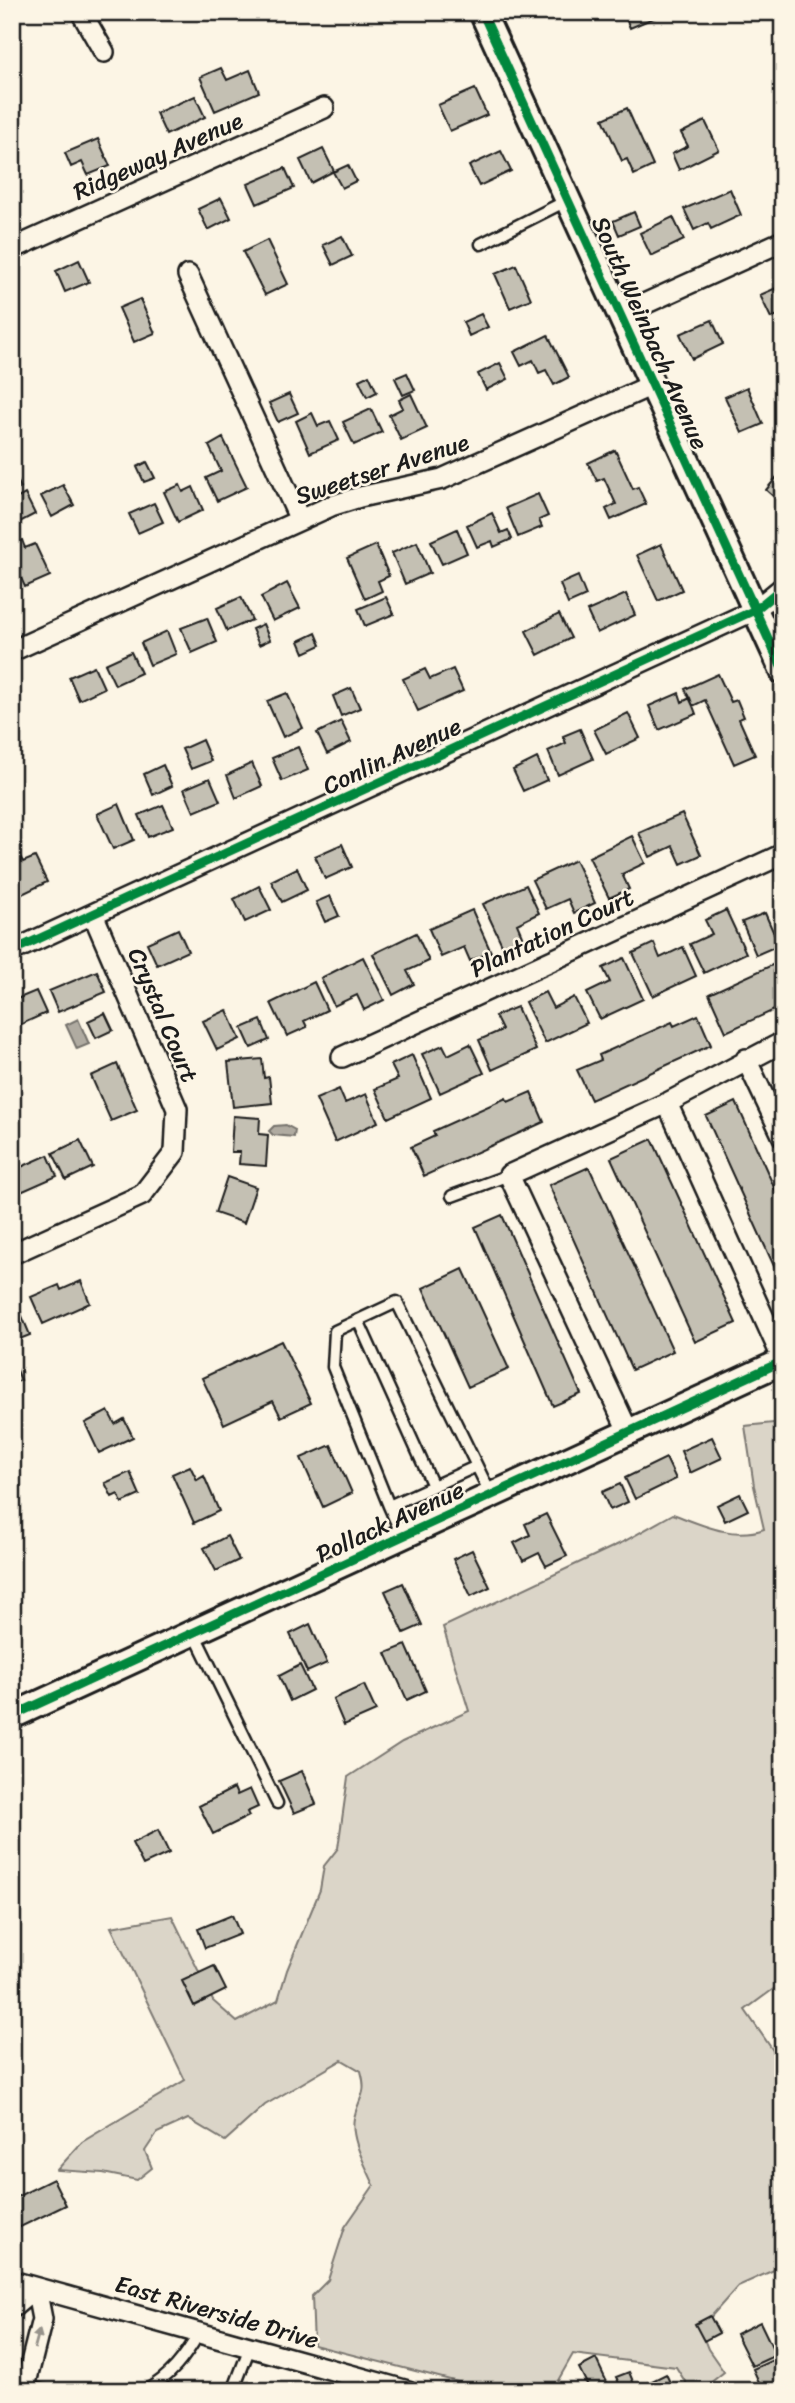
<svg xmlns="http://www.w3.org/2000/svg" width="795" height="2403" font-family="Sriracha,sans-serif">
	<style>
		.green { fill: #dbd5c8; stroke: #7c7872; stroke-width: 2 }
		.water { fill: #b0aba1; stroke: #75726c; stroke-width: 2 }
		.building { fill: #c4c0b3; stroke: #1c1c1c; stroke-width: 2 }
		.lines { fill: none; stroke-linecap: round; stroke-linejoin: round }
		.service-casing { stroke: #1c1c1c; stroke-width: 15 }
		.minor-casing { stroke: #1c1c1c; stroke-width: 24 }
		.tertiary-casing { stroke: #1c1c1c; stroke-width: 30 }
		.service { stroke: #fcf5e5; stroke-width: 10 }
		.minor { stroke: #fcf5e5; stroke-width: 19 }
		.tertiary { stroke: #fcf5e5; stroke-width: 24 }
		.cycleway-casing { stroke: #fcf5e5; stroke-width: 13 }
		.cycleway { stroke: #00873e; stroke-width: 9 }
		.oneway { fill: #97938b }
		.labels { text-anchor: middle; stroke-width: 5; stroke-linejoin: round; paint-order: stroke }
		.street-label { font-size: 24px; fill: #1c1c1c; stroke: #fcf5e5 }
	</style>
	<rect width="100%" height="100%" fill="#fcf5e5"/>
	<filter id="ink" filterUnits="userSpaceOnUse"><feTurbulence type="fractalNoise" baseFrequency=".0143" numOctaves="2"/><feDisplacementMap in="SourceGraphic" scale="14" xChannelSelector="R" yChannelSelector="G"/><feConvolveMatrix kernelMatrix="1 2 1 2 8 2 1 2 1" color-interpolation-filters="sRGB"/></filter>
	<g filter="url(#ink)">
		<path class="green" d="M783,1422v560l-38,28 38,55v201l-45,20 -38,43 8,20 16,23 -24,19h-9l-15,-24 -103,-13 -21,37h-59l-179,-46 -2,-49 16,-16 17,-53 29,-42c-8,-19 -24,-46 -20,-67 5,-22 14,-23 7,-47l-19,-11 -77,45 -40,36 -37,-22 -31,14 -12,18 7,17 -15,12 -34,-7 -46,-3 25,-28 103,-62 -74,-153 61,-11 41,85 24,21 41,-22 9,-30 33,-80 4,-24 14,-18 10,-71 54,-35 67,-31 -26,-84 180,-85 50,-28c29,11 60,26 91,15l-10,-43 -9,-60z"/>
		<path class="water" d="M78,1019l11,25 -12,5 -11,-24z
			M286,1125l9,5 -1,7 -21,-2 -4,-4 5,-5z"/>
		<path class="building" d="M154,12h24l-20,9z
			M623,12h40v2l-33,14z
			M221,68l6,12 23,-10 9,22 -44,19 -15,-34z
			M475,89l12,26 -37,16 -12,-26z
			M195,96l10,21 -39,18 -10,-22z
			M627,108l26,58 -19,9 -7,-16 -5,2 -19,-42z
			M705,121l14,29 -40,20 -7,-16 16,-8 -7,-13z
			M98,139l12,27 -22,9 -6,-13 -11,5 -6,-14z
			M323,149l11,22 -23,12 -11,-23z
			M501,151l10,20 -32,15 -10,-20z
			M348,165l8,16 -14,7 -9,-16z
			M285,168l9,20 -37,16 -9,-20z
			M730,189l11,26 -30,14 -3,-6 -14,7 -10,-21z
			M221,198l10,20 -23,12 -10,-21z
			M634,212l6,14 -21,9 -6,-14z
			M673,217l11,23 -33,16 -11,-23z
			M342,236l10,20 -19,9 -10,-20z
			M267,240l21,44 -23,11 -22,-43z
			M79,260l10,22 -24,10 -9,-21z
			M516,265l15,34 -21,9 -15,-34z
			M783,285v28l-12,5 -11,-23z
			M140,299l15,34 -21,9 -15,-34z
			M481,314l7,13 -19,9 -6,-14z
			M712,320l11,24 -31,15 -12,-25z
			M548,335l21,42 -15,8 -8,-15 -7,3 -6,-13 -12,6 -7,-14z
			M500,363l8,16 -22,11 -8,-16z
			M407,373l8,17 -12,5 -8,-17z
			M369,375l8,17 -10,5 -8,-17z
			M747,387l16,37 -21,9 -17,-36z
			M289,394l9,19 -20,9 -9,-19z
			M411,394l16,34 -26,12 -12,-25 14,-7 -4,-8z
			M371,409l11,23 -28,13 -11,-23z
			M312,413l6,13 12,-5 9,19 -29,13 -14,-32z
			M223,438l24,49 -30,14 -11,-23 15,-7 -12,-25z
			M615,450l18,39 5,-2 8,17 -35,16 -5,-11 10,-5 -12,-26 -7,3 -9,-18z
			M147,462l8,16 -11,4 -7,-15z
			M781,472l2,2v31l-17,-15z
			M16,478l5,10 -9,4v-13z
			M63,485l11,20 -22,12 -11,-21z
			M180,485l3,7 10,-5 10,23 -25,12 -14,-30z
			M25,494l10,20 -19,10 -4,-7v-16z
			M538,494l10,22 -9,4 3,7 -24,10 -12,-29z
			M154,503l9,19 -25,11 -9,-19z
			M492,513l9,20 7,-3 4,9 -18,8 -2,-6 -15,6 -10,-22z
			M457,529l10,24 -25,11 -11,-23z
			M22,540l3,8 10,-4 15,32 -25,11 -13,-29v-14z
			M417,542l13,31 -25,11 -13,-31z
			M661,544l21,46 -24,11 -21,-46z
			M376,545l13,31 -11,5 4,10 -17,8 -18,-41z
			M578,576l8,20 -18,8 -8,-20z
			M287,583l13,25 -27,13 -12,-24z
			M626,594l9,21 -38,18 -10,-22z
			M241,597l11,23 -25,11 -10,-23z
			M386,597l8,17 -29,12 -7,-17z
			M559,614l12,24 -33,17 -12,-24z
			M207,618l10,24 -25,11 -11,-25z
			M263,624l7,16 -11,5 -7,-16z
			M167,631l9,23 -26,11 -9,-22z
			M316,633l5,12 -17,8 -5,-12z
			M131,652l10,21 -26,12 -10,-21z
			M94,666l10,22 -25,12 -10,-23z
			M425,669l5,10 23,-10 10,22 -45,20 -15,-32z
			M718,674l13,28 6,-2 7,17 -5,2 16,36 -21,9 -29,-64 -12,6 -8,-17z
			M351,688l9,20 -19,8 -8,-20z
			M287,693l16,35 -20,9 -16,-36z
			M679,693l3,9 8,-4 6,16 -37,16 -10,-24z
			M628,713l12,25 -34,16 -12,-24z
			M341,721l10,21 -24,12 -10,-21z
			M580,729l13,30 -35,16 -10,-24 18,-8 -3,-7z
			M202,740l9,21 -20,8 -9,-20z
			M298,747l10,23 -26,11 -10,-23z
			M537,758l10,22 -24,11 -10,-21z
			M252,763l10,23 -26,12 -9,-23z
			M163,765l9,21 -19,9 -9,-21z
			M210,778l10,23 -26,11 -10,-23z
			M119,804l15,36 -21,9 -16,-35z
			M163,805l10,22 -25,10 -9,-22z
			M682,814l19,41 -20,9 -8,-18 -23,11 -11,-24z
			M632,836l13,27 -23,11 7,15 -20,9 -20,-41z
			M342,844l10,23 -27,12 -10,-23z
			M18,853l5,9 12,-5 12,25 -35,17v-43z
			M575,860l20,43 -21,10 -6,-14 -22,10 -14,-29z
			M297,868l10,22 -25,12 -11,-21z
			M526,885l13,28 -22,11 6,14 -20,9 -20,-43z
			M259,886l12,24 -26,12 -11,-23z
			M330,896l9,20 -14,6 -9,-20z
			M472,910l19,42 -21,9 -6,-14 -23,10 -12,-28z
			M726,910l20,43 -42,20 -14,-29 22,-10 -7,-14z
			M765,913l14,32 -23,10 -14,-33z
			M178,929l10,22 -31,14 -10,-22z
			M416,933l13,28 -22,10 7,13 -21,11 -20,-41z
			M654,943l6,15 23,-11 13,29 -43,20 -20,-43z
			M363,957l21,43 -20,10 -7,-15 -23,11 -13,-28z
			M624,958l19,41 -43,20 -13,-26 23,-11 -7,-14z
			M783,960v46l-57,26 -17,-38z
			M97,971l9,21 -48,20 -9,-21z
			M314,982l13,28 -23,11 3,6 -20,9 -16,-33z
			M36,991l10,22 -31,14 -3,-26z
			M545,992l8,16 21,-11 13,26 -42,20 -20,-41z
			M517,1007l19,43 -44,20 -13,-30 23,-10 -7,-14z
			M227,1010l13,29 -23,11 -14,-29z
			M105,1013l8,17 -17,8 -8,-17z
			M698,1015l13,30 -120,55 -14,-30 24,-10 -2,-5 73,-33 2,4z
			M261,1020l8,20 -18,8 -9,-20z
			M470,1044l14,29 -44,20 -18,-39 21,-9 5,10z
			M412,1055l19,43 -43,20 -13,-29 23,-10 -7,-14z
			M262,1059l2,19 5,-1 3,26 -39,4 -5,-45z
			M117,1064l20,46 -26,11 -20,-45z
			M339,1089l6,14 21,-9 12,28 -43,20 -19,-43z
			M531,1092l13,30 -120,54 -13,-29 24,-11 -2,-5 73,-33 2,4z
			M736,1102l47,105v79l-77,-170z
			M233,1116l27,2 -1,16 9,1 -2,31 -27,-2 1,-12h-9z
			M652,1139l84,184 -41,19 -84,-184z
			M80,1140l13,27 -27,13 -13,-27z
			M48,1155l9,21 -43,19 -2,-24z
			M589,1167l84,184 -41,19 -83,-185z
			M227,1177l29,10 -12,36 -29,-10z
			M502,1215l79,179 -28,12 -78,-179z
			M463,1269l46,100 -41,18 -45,-99z
			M81,1281l9,22 -47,21 -12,-27 28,-12 2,5z
			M19,1309l11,26 -18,7v-30z
			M281,1341l30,62 -30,14 -8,-16 -49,23 -22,-46z
			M14,1363l7,17 -9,4v-20z
			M108,1411l7,13 9,-5 9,18 -34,16 -14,-30z
			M712,1437l10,21 -32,15 -9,-22z
			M331,1445l21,48 -29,14 -22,-49z
			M666,1458l10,21 -41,20 -10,-21z
			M190,1466l7,14 7,-4 15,35 -25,12 -22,-49z
			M130,1472l10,23 -18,8 -4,-9 -6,3 -7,-14z
			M620,1484l8,18 -18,8 -8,-18z
			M740,1494l8,16 -23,11 -8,-16z
			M546,1514l21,42 -21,10 -7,-13 -16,8 -9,-18 16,-8 -5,-11z
			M227,1536l12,24 -23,11 -12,-23z
			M472,1550l18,37 -19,9 -18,-37z
			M403,1583l19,42 -18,8 -19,-42z
			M310,1624l17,39 -20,9 -17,-38z
			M406,1645l20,46 -19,9 -21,-47z
			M300,1665l12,25 -22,11 -11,-25z
			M364,1685l12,26 -32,14 -11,-26z
			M302,1771l14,33 -22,9 -15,-32z
			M234,1788l3,7 13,-6 8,18 -11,5 2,4 -36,18 -14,-28z
			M158,1830l11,23 -26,12 -11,-22z
			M232,1915l8,19 -35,14 -7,-19z
			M214,1966l12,24 -32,16 -12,-25z
			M53,2179l13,26 -54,26v-32z
			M710,2316l9,17 -15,8 -9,-17z
			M760,2322l16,33 -24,11 -16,-32z
			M777,2358l6,12v21h-20l-10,-22z
			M596,2359l15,32 -29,-2 6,-3 -9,-18z
			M629,2372l8,19h-14l-7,-14z
			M666,2374l8,17h-29l-3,-5z"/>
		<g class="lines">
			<defs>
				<path id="service" d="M481,244l87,-44
					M452,1196l57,-21
					M358,1320l75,166
					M477,1466l-88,40 -56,-139 2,-36 62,-29 94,193
					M389,1506l13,29
					M194,1633l83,170
					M25,2386l21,5
					M145,2391c26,-15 39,-32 54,-58
					M233,2391l17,-44"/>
				<path id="minor" d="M81,12l23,40
					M12,249l312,-141
					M188,275l112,245
					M620,315l163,-74
					M12,651l319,-145 29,-9 82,-18 210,-94
					M12,951l743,-341 28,-23
					M342,1057l441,-203
					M746,1059l37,78
					M667,1103l116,257
					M12,1254l130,-59 33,-43 2,-43 -84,-195
					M629,1433l-120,-258 158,-72 116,-61
					M12,2281l396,110
					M12,2308l24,-20 6,31 -18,72"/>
				<path id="tertiary" d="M482,12l301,659
					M12,1716l771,-355"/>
			</defs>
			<use href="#service" class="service-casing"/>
			<use href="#minor" class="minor-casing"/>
			<use href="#tertiary" class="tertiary-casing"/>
			<use href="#service" class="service"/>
			<use href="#minor" class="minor"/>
			<use href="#tertiary" class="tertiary"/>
			<defs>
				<path id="cycleway" d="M482,12l301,659
					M12,951l743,-341 28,-23
					M12,1716l771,-355"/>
			</defs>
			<use href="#cycleway" class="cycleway-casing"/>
			<use href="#cycleway" class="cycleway"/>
		</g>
		<defs><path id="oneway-solid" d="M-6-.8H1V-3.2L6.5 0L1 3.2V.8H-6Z" transform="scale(1.75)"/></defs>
		<use class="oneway" href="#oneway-solid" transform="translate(37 2339) rotate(-75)"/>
	</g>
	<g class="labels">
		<g class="street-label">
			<text transform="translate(158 156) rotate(-24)" y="8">Ridgeway Avenue</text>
			<text transform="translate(650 333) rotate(66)" y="8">South Weinbach Avenue</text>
			<text transform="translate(382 469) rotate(-18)" y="8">Sweetser Avenue</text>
			<text transform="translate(392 756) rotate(-25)" y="8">Conlin Avenue</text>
			<text transform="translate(552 933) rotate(-25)" y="8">Plantation Court</text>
			<text transform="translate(163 1015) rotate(67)" y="8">Crystal Court</text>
			<text transform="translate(390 1522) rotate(-25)" y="8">Pollack Avenue</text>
			<text transform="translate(217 2312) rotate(16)" y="8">East Riverside Drive</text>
		</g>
	</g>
	<rect width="795" height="2403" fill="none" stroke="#fcf5e5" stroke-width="42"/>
	<rect x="21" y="21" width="753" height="2361" fill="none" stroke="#1c1c1c" stroke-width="2.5" filter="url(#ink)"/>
</svg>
